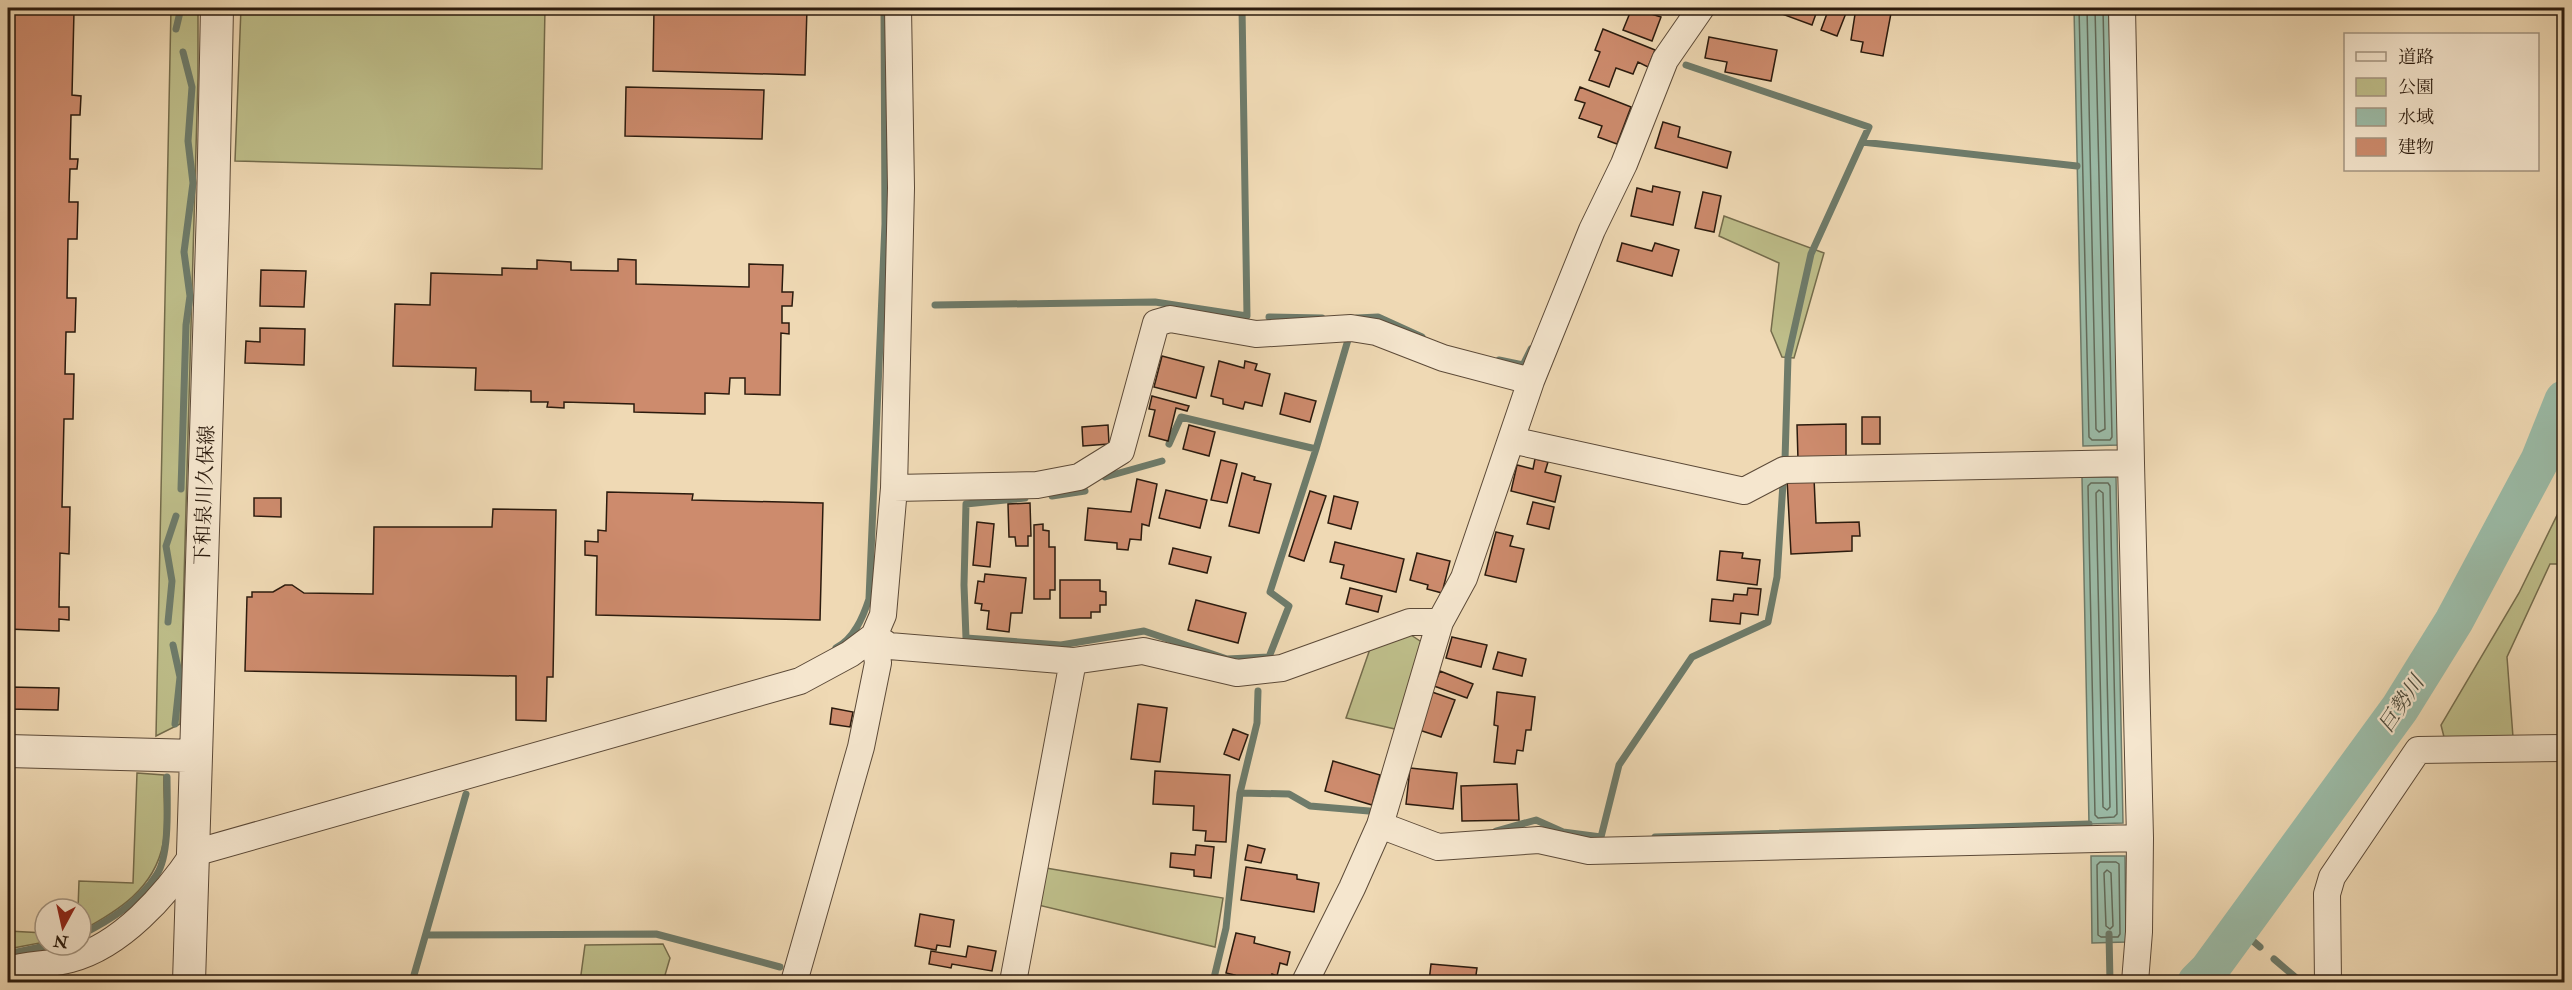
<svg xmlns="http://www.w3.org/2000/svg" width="2572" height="990" font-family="'IM FELL Double Pica','Noto Serif JP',serif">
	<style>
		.green { fill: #bebe8a; stroke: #746c4c; stroke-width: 1.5 }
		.water { fill: #9bbba7; stroke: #6e7b6a; stroke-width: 1.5 }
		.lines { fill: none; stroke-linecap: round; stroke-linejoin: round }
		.shore { stroke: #636b5a; stroke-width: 1.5 }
		.stream { stroke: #6e7b6a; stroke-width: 7 }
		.river { stroke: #9bbba7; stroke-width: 39 }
		.building { fill: #cd8b6d; stroke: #2b1b0e; stroke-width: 1.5 }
		.minor-casing { stroke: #5c4a38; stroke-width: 28 }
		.tertiary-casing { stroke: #5c4a38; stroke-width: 34 }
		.minor { stroke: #f5e6ce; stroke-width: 26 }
		.tertiary { stroke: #f5e6ce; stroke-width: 32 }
		.labels { text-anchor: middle; stroke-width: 4.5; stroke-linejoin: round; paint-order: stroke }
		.street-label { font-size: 20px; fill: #2b1b0e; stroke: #f5e6ce }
		.water-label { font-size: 21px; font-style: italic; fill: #4d4b3c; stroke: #f5e6ce }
	</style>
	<rect width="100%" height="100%" fill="#efd9b4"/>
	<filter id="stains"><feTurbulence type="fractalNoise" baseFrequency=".00333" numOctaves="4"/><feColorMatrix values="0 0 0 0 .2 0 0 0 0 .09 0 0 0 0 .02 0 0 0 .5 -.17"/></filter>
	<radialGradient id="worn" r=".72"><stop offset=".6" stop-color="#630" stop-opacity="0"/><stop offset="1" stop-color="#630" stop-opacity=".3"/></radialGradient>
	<path class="green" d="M171,8h27v68l-18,648 -24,12z
		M241,8h304l-3,161 -307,-8z
		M1724,216l100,37 -30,105 -12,-1 -11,-26 8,-68 -60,-27z
		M2564,501v63h-14l-43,93 6,80h-69l-3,-12 78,-132z
		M1408,633l21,14 -25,84 -58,-13 25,-72z
		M137,773l27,2c-1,22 3,48 -1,69 -9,45 -45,67 -82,87v-22h-3l1,-28 54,2z
		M1046,868l177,30 -8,49 -177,-42z
		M8,931l37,2v9l-37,7z
		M663,944l7,14 -7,24h-83l5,-37z"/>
	<path class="water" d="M2074,8h35l10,437 -36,1z
		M2082,477h34l7,346 -34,1z
		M2091,856h34l1,86 -34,1z"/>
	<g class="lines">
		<path class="shore" d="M2079,8l10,429 3,3h18l2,-3 -9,-429
			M2087,8l9,421 3,3 6,-3 -10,-421
			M2091,483h17l2,3 7,328 -3,3 -16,1 -3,-3 -7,-329z
			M2099,490l4,3 7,314 -3,3 -4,-3 -7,-314z
			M2100,862h16l3,2 1,70 -2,3h-17l-3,-2 -1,-70z
			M2107,870l4,3 2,53 -3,3 -4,-3 -2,-53z"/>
		<path class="stream" d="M176,29l5,-21
			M1686,65l183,62 -7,15
			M935,305l220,-3 92,14 -5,-308
			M1269,317l53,1
			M1357,318l21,-1 44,20
			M1499,360l24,5 8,-16
			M1169,444l12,-27 135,32
			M1785,460l3,-103 23,-103 51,-112 215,24
			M1105,477l57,-16
			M181,489l5,-164 4,-29 -6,-44 9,-69 -5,-42 4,-54 -9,-35
			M1052,496l33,-5
			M1025,498l-59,6 -2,81 2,53 95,7 83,-14 83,28 42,-2 20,-51 -19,-14 46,-143 34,-116
			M168,622l4,-41 -6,-35 10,-30
			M173,645l7,32 -5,47
			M836,648c18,-9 27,-31 33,-49l16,-375 -1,-216
			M1240,793l49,1 21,12 59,5
			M1496,831l40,-11 27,12 38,5 18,-72 73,-108 76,-35 9,-45 6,-94
			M1655,837l434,-13
			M2239,929l21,18
			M2109,934l1,48
			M81,935c29,-15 58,-32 76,-61 13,-19 10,-73 10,-97
			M426,935l230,-1 124,33
			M8,954l42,-9
			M2274,959l21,18 2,5
			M412,982l54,-188
			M1213,982l13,-54 14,-135 17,-70 1,-32"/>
		<path class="river" d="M2197,982l12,-12 191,-262 54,-87 86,-161 24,-60"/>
	</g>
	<path class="building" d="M8,8h75l-1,3h-8l-2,84 9,1 -1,19h-9l-1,44h8l-1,10h-7l-1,33h9l-1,37h-9l-1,59h9l-1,34h-9l-1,42h9l-1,45h-9l-2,88h8l-1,47 -9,-1 -1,54h10v13l-10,-1v12l-51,-2z
		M654,8h153l-2,67 -152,-4z
		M1632,8l29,9 -9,24 -29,-11z
		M1766,8h52l-6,17z
		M1829,8h19l-11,28 -16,-6z
		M1856,8h36l-9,48 -22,-4 2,-10 -12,-2z
		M1603,29l52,21 -7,17 -10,-5 -5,12 -17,-6 -7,19 -20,-7 11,-28 -5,-2z
		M1709,37l68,13 -6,31 -46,-9 2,-10 -22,-4z
		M626,87l138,3 -2,49 -137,-3z
		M1580,87l51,20 -14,37 -19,-7 4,-11 -23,-8 6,-15 -10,-3z
		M1663,122l17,5 -2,10 53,15 -4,16 -72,-20z
		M1653,186l27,6 -7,33 -42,-9 6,-28 15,4z
		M1703,192l18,4 -7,36 -19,-4z
		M1622,243l30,8 3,-8 24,7 -7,26 -55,-15z
		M618,259l18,1v24l113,3v-23l34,1 -1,27h11l-1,14h-10v17h7v11l-8,-1 -1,62 -35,-1v-16h-15l-1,16 -24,-1v21l-71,-2v-8l-70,-2v6l-17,-1 1,-5h-17v-11l-56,-1 1,-22 -83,-2 2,-62 35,1 1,-32 71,2v-7l35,1v-9l34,2v8l47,1z
		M261,270l45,1 -2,36 -44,-1z
		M260,328l45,1 -1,36 -59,-2 1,-22 14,1z
		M1162,356l42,11 -8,31 -42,-11z
		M1219,361l25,7 1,-7 12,3 -2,6 15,4 -8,32 -17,-4 -2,7 -20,-5v-5l-12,-3z
		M1285,393l31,8 -6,21 -30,-8z
		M1152,396l37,10 -2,5 -11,-3 -8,33 -19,-5 6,-26 -6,-1z
		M1862,417h18v27h-18z
		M1846,424v36h-48l-1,-35z
		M1108,425l1,19 -26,2 -1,-19z
		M1189,425l26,7 -6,24 -26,-7z
		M1535,459l13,3 -3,10 16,4 -6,26 -44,-11 6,-26 16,4z
		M1221,460l16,4 -10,39 -16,-3z
		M1242,473l13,4 -1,3 17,4 -12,49 -30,-7z
		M1814,478l2,45 43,-1 1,14h-8v15l-61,3 -4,-75z
		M1137,479l20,5 -8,42 -7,-2 -1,16 -11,-1 -2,11 -11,-1v-6l-32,-3 3,-32 43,4z
		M1166,490l41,10 -7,28 -41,-10z
		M1310,491l16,5 -22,65 -15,-5z
		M607,492l86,2 -1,6 131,3 -3,117 -224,-5 1,-59 -12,-1v-14l13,1v-12l8,1z
		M1334,496l24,6 -7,27 -23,-6z
		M254,498h27v19l-27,-1z
		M1533,502l21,5 -5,22 -22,-5z
		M1030,503l1,33h-3v10h-12l-1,-9h-6l-1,-33z
		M493,509l63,1 -3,167h-6l-1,44 -30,-1v-44l-271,-5 2,-74h5v-5h21l12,-7h7l12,8 69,1 1,-67h118z
		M977,522l17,2 -4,43 -17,-2z
		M1043,524v6l6,1v16h6v43h-5v9h-16v-74z
		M1496,532l17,4 -3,10 14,3 -8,33 -31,-7z
		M1335,542l69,17 -8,33 -55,-14 3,-13 -14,-3z
		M1173,548l38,9 -4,16 -38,-9z
		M1720,551l23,2 -1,5 18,2 -3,25 -40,-5z
		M1417,553l33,8 -8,32 -15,-4 1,-4 -18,-5z
		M985,574l41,4 -4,35h-11l-2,19 -22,-3 2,-18 -8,-1 1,-6 -7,-1 3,-22 6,1z
		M1060,580h40v11l6,1v13h-6v7h-9v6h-31z
		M1350,588l32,8 -4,16 -32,-8z
		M1748,588l13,1 -3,26 -17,-2 -1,11 -30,-3 2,-22 21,2 1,-7 13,1z
		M1196,600l50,13 -8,30 -50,-13z
		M1452,637l35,8 -6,22 -35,-9z
		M1498,652l28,7 -4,17 -29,-7z
		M1440,671l33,13 -6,14 -33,-12z
		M8,687l51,1 -1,22 -50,-1z
		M1432,692l23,8 -14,37 -22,-7z
		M1497,692l38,5 -4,33h-5l-3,21 -6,-1 -2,14 -21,-2 4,-36 -4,-1z
		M1138,704l29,4 -7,54 -29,-3z
		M832,708l21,4 -3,15 -20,-3z
		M1233,729l15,6 -9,25 -15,-6z
		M1333,761l47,14 -8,30 -47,-14z
		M1410,768l47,5 -4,36 -47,-5z
		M1155,771l75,4 -4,67 -21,-1 1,-10 -13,-1 1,-24 -41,-2z
		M1517,784l2,36 -57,1 -1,-35z
		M1196,845l18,2 -3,31 -17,-2v-6l-24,-3 1,-14 24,2z
		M1248,845l17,4 -4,14 -16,-3z
		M1246,867l51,8v4l22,4 -5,29 -73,-12z
		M920,914l34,6 -4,27 -13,-2 -1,5 -21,-4z
		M1236,933l19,4 -1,6 36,9 -3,13 -7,-2 -3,13 -5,-2 -2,8h-36l1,-7 -9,-2z
		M968,946l28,5 -4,20 -40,-7 -1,4 -22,-4 2,-13 35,6z
		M1431,964l46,4 -2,14h-46z"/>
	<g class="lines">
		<defs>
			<path id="minor" d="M1511,440l233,51 40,-21 347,-7 -9,-455
				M2131,463l9,375 -1,94 -4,50
				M894,488l143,-3 42,-8 42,-26 35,-128 14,-4 86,15 95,-6 25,4 67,26 88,23
				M874,636l15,10 184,15 70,-10 94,22 45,-5 128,-46h30l24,-44 67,-197 61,-151 32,-66 41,-104 36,-52
				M1380,825l58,22 101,-7 50,11 551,-13
				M8,970c21,-6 42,-5 63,-11 50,-13 95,-64 123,-106l606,-172 50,-27 24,-18 9,-21 11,-127 7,-300 -3,-180
				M794,982l67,-235 17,-84 -4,-27
				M1013,982l60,-321
				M1305,982l47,-94 28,-63 60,-203
				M2328,982l-1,-88 5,-17 86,-127 146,-2"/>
			<path id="tertiary" d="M8,751l188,5
				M189,982l24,-774 4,-200"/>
		</defs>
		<use href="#minor" class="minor-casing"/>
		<use href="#tertiary" class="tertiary-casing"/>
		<use href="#minor" class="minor"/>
		<use href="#tertiary" class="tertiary"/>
	</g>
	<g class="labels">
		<g class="street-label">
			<text transform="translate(204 495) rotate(-88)" y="7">下和泉川久保線</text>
		</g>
		<g class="water-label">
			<text transform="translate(2401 704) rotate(-56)" y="7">巨勢川</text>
		</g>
	</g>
	<rect width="2572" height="990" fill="none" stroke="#efd9b4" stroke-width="30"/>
	<rect x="9" y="9" width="2554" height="972" fill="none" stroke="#2b1b0e" stroke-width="3"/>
	<rect x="15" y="15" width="2542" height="960" fill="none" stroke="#2b1b0e" stroke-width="1.5"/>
	<rect x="2344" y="33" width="195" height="138" fill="#f5e6ce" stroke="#a49581" stroke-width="1.5"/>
	<rect x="2356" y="52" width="30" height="9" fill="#f5e6ce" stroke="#a49581" stroke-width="1.5"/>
	<text x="2398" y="63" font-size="18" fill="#2b1b0e">道路</text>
	<rect x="2356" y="78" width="30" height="18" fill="#bebe8a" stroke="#a49581" stroke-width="1.5"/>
	<text x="2398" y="93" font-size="18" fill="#2b1b0e">公園</text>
	<rect x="2356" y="108" width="30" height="18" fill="#9bbba7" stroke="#a49581" stroke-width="1.5"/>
	<text x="2398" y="123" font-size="18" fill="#2b1b0e">水域</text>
	<rect x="2356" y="138" width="30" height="18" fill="#cd8b6d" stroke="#a49581" stroke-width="1.5"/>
	<text x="2398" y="153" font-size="18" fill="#2b1b0e">建物</text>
	<g transform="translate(63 927) rotate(188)"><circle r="28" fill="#f5e6ce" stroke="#a49581" stroke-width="1.5"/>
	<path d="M0-4.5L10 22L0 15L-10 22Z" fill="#8f2418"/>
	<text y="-9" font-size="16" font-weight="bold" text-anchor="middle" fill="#2b1b0e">N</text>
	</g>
	<rect width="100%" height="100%" filter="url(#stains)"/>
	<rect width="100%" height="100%" fill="url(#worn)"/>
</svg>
